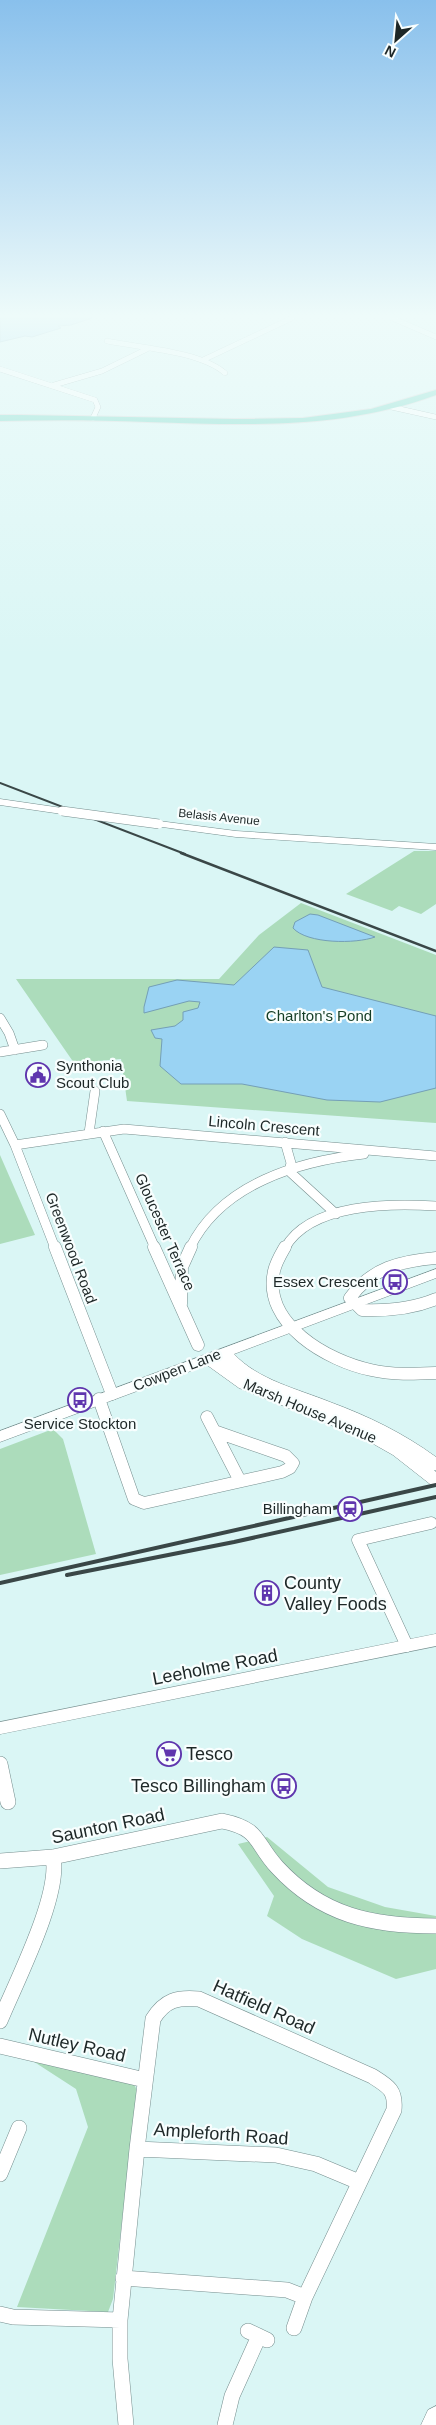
<svg xmlns="http://www.w3.org/2000/svg" width="436" height="2425" font-family="Helvetica,sans-serif">
	<style>
		.green { fill: #acdcbb }
		.water { fill: #9ad3f3; stroke: #749fb6 }
		.lines { fill: none; stroke-linecap: round; stroke-linejoin: round }
		.street-far3-casing { stroke: #758e8e; stroke-width: 5.5 }
		.street-far2-casing { stroke: #758e8e; stroke-width: 10 }
		.street-far1-casing { stroke: #758e8e; stroke-width: 13 }
		.street-casing { stroke: #758e8e; stroke-width: 16 }
		.secondary-casing { stroke: #758e8e; stroke-width: 1 }
		.primary-casing { stroke: #d6d8d8; stroke-width: 2 }
		.street-far3 { stroke: #fff; stroke-width: 5 }
		.street-far2 { stroke: #fff; stroke-width: 9 }
		.street-far1 { stroke: #fff; stroke-width: 12 }
		.street { stroke: #fff; stroke-width: 15 }
		.secondary { fill: #fff; fill-rule: evenodd }
		.primary { fill: #6ed5c2; fill-rule: evenodd }
		.rail-far2 { stroke: #3a4747; stroke-width: 2 }
		.rail-far1 { stroke: #3a4747; stroke-width: 2.5 }
		.rail { stroke: #3a4747; stroke-width: 4 }
		.secondary-bridge-casing { stroke: #758e8e; stroke-width: 10; stroke-linecap: butt }
		.secondary-bridge { stroke: #fff; stroke-width: 9 }
		.labels { text-anchor: middle; stroke-width: 4.5; stroke-linejoin: round; paint-order: stroke }
		.far-street-label { font-size: 12px; fill: #1d2727; stroke: #f8fefe }
		.park-label { font-size: 15px; fill: #143d25; stroke: #f8fefe }
		.poi-label { font-size: 15px; fill: #1d2727; stroke: #f8fefe; text-anchor: end }
		.street-label { font-size: 15px; fill: #1d2727; stroke: #f8fefe }
		.near-poi-label { font-size: 18px; fill: #1d2727; stroke: #f8fefe; text-anchor: start }
		.near-street-label { font-size: 18px; fill: #1d2727; stroke: #f8fefe }
	</style>
	<rect width="100%" height="100%" fill="#daf6f5"/>
	<path class="green" d="M414,851h22v53l-15,10 -22,-8 -7,5 -46,-17z
		M301,903l135,52v168l-309,-22 -6,-42 -47,4 -58,-84h203l40,-44z
		M0,1155l35,80 -35,9z
		M53,1429l10,10 33,115 -96,21v-126z
		M267,1837l61,50 57,20 51,9v53l-40,10 -94,-40 -35,-23 7,-20 -36,-52z
		M22,2054l106,27 7,5 2,5 -24,208 -5,13 -91,-5 71,-180 -12,-38z"/>
	<path class="water" d="M0,318h92l-21,7 -13,1 3,2 -29,9 -7,-1 -25,6z
		M310,914l8,1 57,22c-19,7 -68,7 -82,-9l2,-6z
		M274,947l34,3 14,37 114,29v72l-56,14 -53,-2 -85,-16h-61l-21,-18 2,-27 -7,-1 -4,-8 24,-4 8,-6v-8l15,-4 2,-6 -11,-1 -45,12v-6l5,-20 28,-7 57,5z"/>
	<g class="lines">
		<defs>
			<path id="street-far3" d="M392,318l44,19
				M107,341c34,7 92,10 118,32
				M203,360l89,-42
				M0,369l95,31 3,7 -5,11
				M54,385l48,-14 45,-22
				M391,407l45,10"/>
			<path id="street-far2" d="M0,1018l9,15 6,17
				M0,1052l43,-7
				M0,1114l15,31 40,103
				M103,1131l52,117
				M89,1133l6,-42
				M285,1142l6,21 -2,8 47,43
				M15,1145l109,-16 312,27
				M190,1248c31,-64 109,-87 174,-94
				M285,1248c25,-45 107,-45 151,-42"/>
			<path id="street-far1" d="M55,1247l57,147
				M154,1247l44,98
				M285,1247c-4,7 -9,15 -11,24 -12,53 54,90 97,99 22,5 43,4 65,3
				M436,1258c-35,3 -65,10 -86,40l12,12c26,1 50,-1 74,-11
				M181,1304l1,-37 9,-20
				M99,1399l35,100 10,4 138,-31 8,-4 3,-5 -7,-7 -72,-25
				M207,1417l33,64
				M407,1646l-49,-106 73,-17
				M0,1728l436,-88"/>
			<path id="street" d="M0,1764l8,38
				M0,1861l53,-4 169,-36c39,8 32,21 55,46 45,49 96,59 159,59
				M0,2021c16,-39 61,-126 53,-164
				M0,2046l145,34
				M137,2149l139,6 40,9 43,18
				M0,2174l19,-46
				M123,2278l164,12 18,7
				M0,2314l13,3 107,3
				M248,2331l19,9
				M126,2425l-6,-66v-39l17,-171 16,-130c12,-19 24,-22 46,-20l173,77c16,10 24,14 22,34l-89,187 -11,31
				M225,2425l7,-29 27,-60"/>
			<path id="secondary" d="M0,799l62,9 5,3 -5,3 -62,-9z
				M159,821l77,10 200,13v6l-200,-13 -81,-11v-4z
				M436,1269v9l-202,76c24,26 64,35 96,48 38,14 73,31 106,55v13h-2l2,2v14l-6,-2 -37,-29 -30,-17 -124,-50 -32,-23 -207,77v-11z
				M436,2406v19h-15l7,-15z"/>
			<path id="primary" d="M436,390v5c-96,35 -188,30 -288,27 -49,-2 -99,-2 -148,-1v-6h21l214,4 68,-1 68,-9z"/>
		</defs>
		<use href="#street-far3" class="street-far3-casing"/>
		<use href="#street-far2" class="street-far2-casing"/>
		<use href="#street-far1" class="street-far1-casing"/>
		<use href="#street" class="street-casing"/>
		<use href="#secondary" class="secondary-casing"/>
		<use href="#primary" class="primary-casing"/>
		<use href="#street-far3" class="street-far3"/>
		<use href="#street-far2" class="street-far2"/>
		<use href="#street-far1" class="street-far1"/>
		<use href="#street" class="street"/>
		<use href="#secondary" class="secondary"/>
		<use href="#primary" class="primary"/>
		<path class="rail-far2" d="M0,783l185,71"/>
		<path class="rail-far1" d="M181,853l255,98"/>
		<path class="rail" d="M67,1575l167,-33 202,-45
			M0,1583l436,-98"/>
		<defs>
			<path id="secondary-bridge" d="M62,811l97,13"/>
		</defs>
		<use href="#secondary-bridge" class="secondary-bridge-casing"/>
		<use href="#secondary-bridge" class="secondary-bridge"/>
	</g>
	<linearGradient id="sky" x2="0" y2="1"><stop stop-color="#89c0ec"/><stop offset="0.48" stop-color="#eefbfa"/><stop offset="1" stop-color="#eefbfa" stop-opacity="0"/></linearGradient>
	<rect width="436" height="657" fill="url(#sky)"/>
	<defs>
		<symbol id="civic-ring" viewBox="-11 -11 22 22"><circle r="9.5" fill="#f8fefe" stroke="#5f36ae" stroke-width="1.5"/><path d="M-.6-6.5H3V-4.5H.6V-3L4-1V1h2V6H-6V1h2V-1L-.6-3ZM-1.2 2.5V6h2.4V2.5Z" fill="#5f36ae"/></symbol>
		<symbol id="bus-ring" viewBox="-11 -11 22 22"><circle r="9.5" fill="#f8fefe" stroke="#5f36ae" stroke-width="1.5"/><path d="M-5-6H5V4H4V6H2V4H-2V6H-4V4H-5ZM-3.5-4V0h7V-4ZM-3.5 1.2v1.5H-2V1.2ZM2 1.2v1.5H3.5V1.2Z" fill="#5f36ae"/></symbol>
		<symbol id="station-ring" viewBox="-11 -11 22 22"><circle r="9.5" fill="#f8fefe" stroke="#5f36ae" stroke-width="1.5"/><path d="M-3-6H3Q5-6 5-4V2Q5 4 3 4L4.5 6H3L1.5 4h-3L-3 6H-4.5L-3 4Q-5 4-5 2V-4Q-5-6-3-6ZM-3.5-4v3h7v-3ZM-3.5 1v1.5H-2V1ZM2 1v1.5H3.5V1Z" fill="#5f36ae"/></symbol>
		<symbol id="building-ring" viewBox="-11 -11 22 22"><circle r="9.5" fill="#f8fefe" stroke="#5f36ae" stroke-width="1.5"/><path d="M-4-6H4V6H1V3H-1V6H-4ZM-2.5-4.3h1.7v1.8h-1.7ZM.8-4.3h1.7v1.8H.8ZM-2.5-1h1.7V.8h-1.7ZM.8-1h1.7V.8H.8Z" fill="#5f36ae"/></symbol>
		<symbol id="supermarket-ring" viewBox="-11 -11 22 22"><circle r="9.5" fill="#f8fefe" stroke="#5f36ae" stroke-width="1.5"/><path d="M-6-5.5h2.5l.6 2H6L4.5 2H-2.5L-4.4-4H-6ZM-1.5 3.2a1.3 1.3 0 1 0 .1 0ZM3 3.2a1.3 1.3 0 1 0 .1 0Z" fill="#5f36ae"/></symbol>
	</defs>
	<g fill-rule="evenodd">
		<use href="#civic-ring" x="24" y="1061" width="28" height="28"/>
		<use href="#bus-ring" x="381" y="1268" width="28" height="28"/>
		<use href="#bus-ring" x="66" y="1386" width="28" height="28"/>
		<use href="#station-ring" x="336" y="1495" width="28" height="28"/>
		<use href="#building-ring" x="253" y="1579" width="28" height="28"/>
		<use href="#supermarket-ring" x="155" y="1740" width="28" height="28"/>
		<use href="#bus-ring" x="270" y="1772" width="28" height="28"/>
	</g>
	<g class="labels">
		<g class="far-street-label">
			<text transform="translate(219 817) rotate(6)" y="4">Belasis Avenue</text>
		</g>
		<g class="park-label">
			<text x="319" y="1021">Charlton's Pond</text>
		</g>
		<g class="poi-label">
			<text x="56" y="1071" text-anchor="start">Synthonia<tspan x="56" dy="17">Scout Club</tspan></text>
			<text x="378" y="1287">Essex Crescent</text>
			<text x="80" y="1429" text-anchor="middle">Service Stockton</text>
			<text x="332" y="1514">Billingham</text>
		</g>
		<g class="street-label">
			<text transform="translate(264 1126) rotate(5)" y="5">Lincoln Crescent</text>
			<text transform="translate(165 1232) rotate(66)" y="5">Gloucester Terrace</text>
			<text transform="translate(71 1248) rotate(69)" y="5">Greenwood Road</text>
			<text transform="translate(177 1370) rotate(-21)" y="5">Cowpen Lane</text>
			<text transform="translate(310 1411) rotate(23)" y="5">Marsh House Avenue</text>
		</g>
		<g class="near-poi-label">
			<text x="284" y="1589">County<tspan x="284" dy="21">Valley Foods</tspan></text>
			<text x="186" y="1760">Tesco</text>
			<text x="266" y="1792" text-anchor="end">Tesco Billingham</text>
		</g>
		<g class="near-street-label">
			<text transform="translate(215 1667) rotate(-11)" y="6">Leeholme Road</text>
			<text transform="translate(108 1826) rotate(-12)" y="6">Saunton Road</text>
			<text transform="translate(264 2007) rotate(24)" y="6">Hatfield Road</text>
			<text transform="translate(77 2045) rotate(13)" y="6">Nutley Road</text>
			<text transform="translate(221 2134) rotate(4)" y="6">Ampleforth Road</text>
		</g>
	</g>
	<g transform="translate(396 40) rotate(207)" stroke="#f8fefe" stroke-width="4" paint-order="stroke">
	<path d="M0-4L9 19L0 12L-9 19Z" fill="#1d2727"/>
	<text y="-8" font-size="14" font-weight="bold" text-anchor="middle" fill="#1d2727">N</text>
	</g>
</svg>
